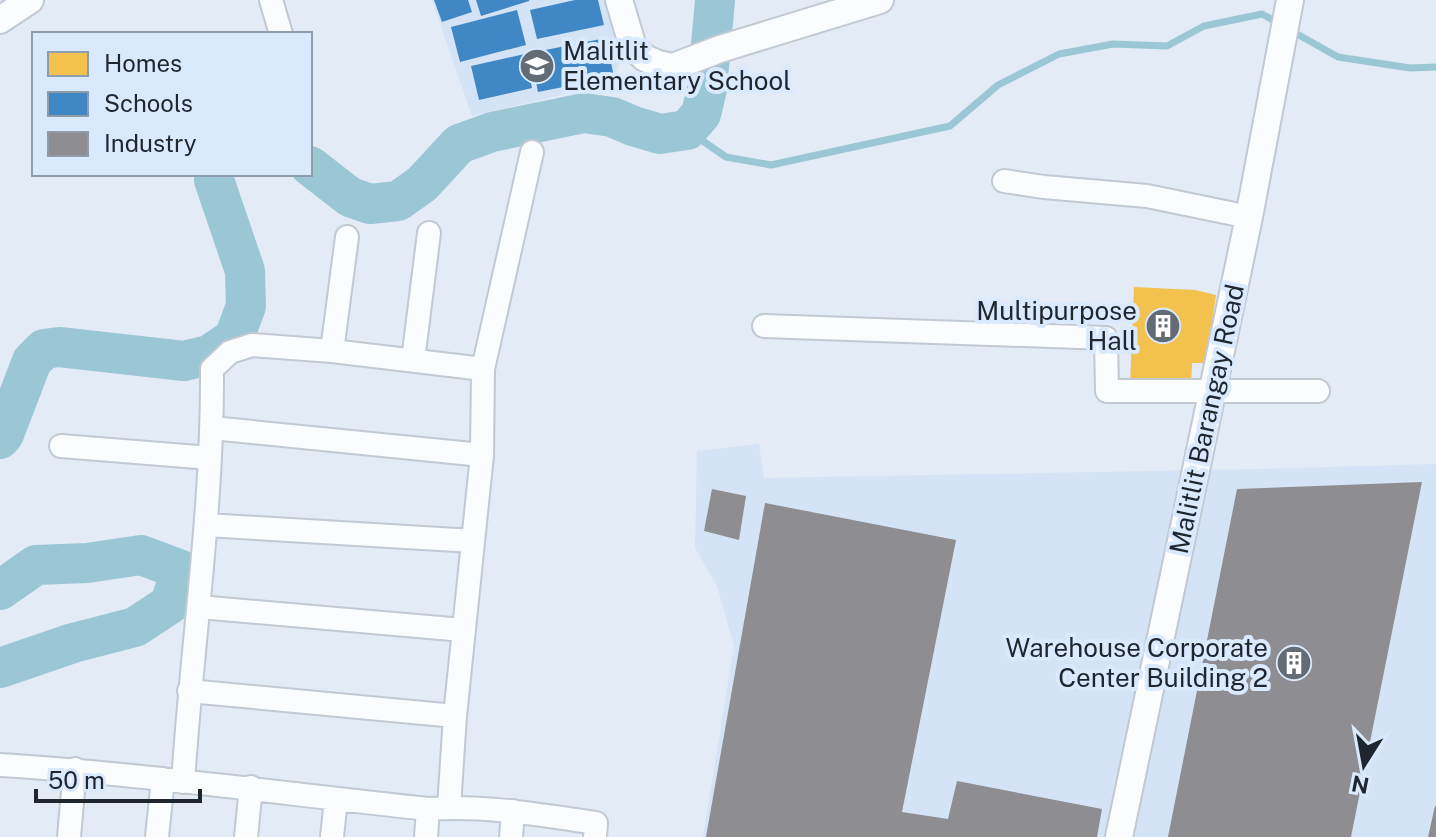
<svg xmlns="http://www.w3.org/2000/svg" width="1436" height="837" font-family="'Public Sans',sans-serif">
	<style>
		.built { fill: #d4e3f5 }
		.homes { fill: #f2c14e }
		.schools { fill: #3f88c5 }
		.industry { fill: #8d8d92 }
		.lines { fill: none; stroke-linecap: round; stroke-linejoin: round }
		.stream { stroke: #9bc7d5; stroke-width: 7 }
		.river { stroke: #9bc7d5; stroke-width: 40 }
		.minor-casing { stroke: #c1c9d3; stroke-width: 26 }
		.tertiary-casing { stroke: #c1c9d3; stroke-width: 30 }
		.minor { stroke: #fbfcfe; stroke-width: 22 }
		.tertiary { stroke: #fbfcfe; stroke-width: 26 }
		.labels { text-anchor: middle; stroke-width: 8; stroke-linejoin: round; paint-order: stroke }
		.poi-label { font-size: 26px; fill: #1f262f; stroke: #daeafe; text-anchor: end }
		.street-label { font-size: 26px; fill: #1f262f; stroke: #daeafe }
	</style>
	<rect width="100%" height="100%" fill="#e2ebf6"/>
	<path class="built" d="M432,0h180l13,49 -13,34 -140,33z
		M759,444l5,34 495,-9 177,-5v373h-733l31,-191 -17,-60 -22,-38 2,-97z"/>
	<path class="homes" d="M1134,287l61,3 21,5 -10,68h-14l-1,25 -61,-3z"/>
	<path class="schools" d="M434,0h34l4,12 -30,10z
		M476,0h53v1l-48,15z
		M575,0h23l6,25 -67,14 -7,-29z
		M517,10l9,35 -66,17 -9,-35z
		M606,38l8,39 -76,15 -8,-39z
		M525,54l7,34 -53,12 -8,-34z"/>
	<path class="industry" d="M1422,482l-71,355h-183l69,-348z
		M712,489l34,7 -7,44 -35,-9z
		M765,503l191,37 -54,272 46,7 9,-38 145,28 -5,28h-391z
		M1435,806h1v31h-8z"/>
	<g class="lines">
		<path class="stream" d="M1290,30l48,27 72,11 26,-1
			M687,130l39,27 45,8 179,-39 48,-41 61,-31 54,-10 54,2 37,-20 58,-12 18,10"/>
		<path class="river" d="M310,166l40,31 20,7 28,-3 24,-17 37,-40 33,-12 92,-19 28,4 21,9 27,8 27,-4 14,-16 6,-25 8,-89
			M0,439l4,-5 28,-73 12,-12 15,-2 125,14 25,-6 25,-17 12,-32 -1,-35 -31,-91v-6
			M0,590l36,-25 51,-2 54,-8 40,15 -11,34 -35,23 -62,16 -73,25"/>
		<defs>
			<path id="minor" d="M271,0l10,34
				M1004,181l40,6 103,9 102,21
				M764,326l342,12 1,53h211
				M332,351l15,-114
				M413,360l16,-127
				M212,428l270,27
				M61,446l149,12
				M206,525l267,16
				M199,607l264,23
				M189,691l266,25
				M0,765c143,9 286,29 428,44 56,-4 113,6 168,14l-1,14
				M183,782c9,-138 30,-275 29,-413l18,-17 22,-7 80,6 151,18
				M449,807l6,-91 27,-261 1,-86 49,-217
				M69,837l6,-68
				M157,837l6,-58
				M246,837l5,-50
				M332,837l4,-38
				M426,837l2,-28
				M511,837l2,-26"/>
			<path id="tertiary" d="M619,0l14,47 12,11 13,6 15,3 47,-18 160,-49
				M0,20l30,-20
				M1119,837l130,-620 41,-217"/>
		</defs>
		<use href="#minor" class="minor-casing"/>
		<use href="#tertiary" class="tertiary-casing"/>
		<use href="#minor" class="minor"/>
		<use href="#tertiary" class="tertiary"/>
	</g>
	<defs>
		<symbol id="school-disc" viewBox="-11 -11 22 22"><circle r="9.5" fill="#636b75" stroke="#daeafe"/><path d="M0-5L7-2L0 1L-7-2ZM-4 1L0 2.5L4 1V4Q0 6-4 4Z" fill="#fff"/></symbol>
		<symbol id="building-disc" viewBox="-11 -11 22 22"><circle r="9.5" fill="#636b75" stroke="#daeafe"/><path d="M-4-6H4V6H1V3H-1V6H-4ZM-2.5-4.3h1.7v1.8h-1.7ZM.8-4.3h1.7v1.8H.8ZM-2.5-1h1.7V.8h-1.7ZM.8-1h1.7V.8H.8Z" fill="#fff"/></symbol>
	</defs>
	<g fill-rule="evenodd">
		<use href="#school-disc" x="517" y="46" width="40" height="40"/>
		<use href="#building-disc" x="1143" y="306" width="40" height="40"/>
		<use href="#building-disc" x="1274" y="643" width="40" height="40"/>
	</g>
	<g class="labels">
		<g class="poi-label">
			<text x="563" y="60" text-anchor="start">Malitlit<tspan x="563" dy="30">Elementary School</tspan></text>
			<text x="1137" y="320">Multipurpose<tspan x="1137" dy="30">Hall</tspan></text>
			<text x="1268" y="657">Warehouse Corporate<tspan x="1268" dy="30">Center Building 2</tspan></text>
		</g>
		<g class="street-label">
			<text transform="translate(1207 419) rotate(-78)" y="9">Malitlit Barangay Road</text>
		</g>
	</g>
	<rect x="32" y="32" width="280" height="144" fill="#daeafe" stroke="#8f9cab" stroke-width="2"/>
	<rect x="48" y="52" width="40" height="24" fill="#f2c14e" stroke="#8f9cab" stroke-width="2"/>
	<text x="104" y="72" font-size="24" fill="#1f262f">Homes</text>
	<rect x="48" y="92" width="40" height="24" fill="#3f88c5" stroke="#8f9cab" stroke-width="2"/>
	<text x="104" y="112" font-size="24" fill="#1f262f">Schools</text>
	<rect x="48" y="132" width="40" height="24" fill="#8d8d92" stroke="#8f9cab" stroke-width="2"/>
	<text x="104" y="152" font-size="24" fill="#1f262f">Industry</text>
	<g transform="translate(1364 765) rotate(191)" stroke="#daeafe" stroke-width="6" paint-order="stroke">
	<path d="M0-6L14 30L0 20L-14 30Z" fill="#1f262f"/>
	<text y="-12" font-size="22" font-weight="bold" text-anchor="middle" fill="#1f262f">N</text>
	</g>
	<path d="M36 789v12h164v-12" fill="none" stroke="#1f262f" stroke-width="4"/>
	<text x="48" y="789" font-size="24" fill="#1f262f" stroke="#daeafe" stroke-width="6" paint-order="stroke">50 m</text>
</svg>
